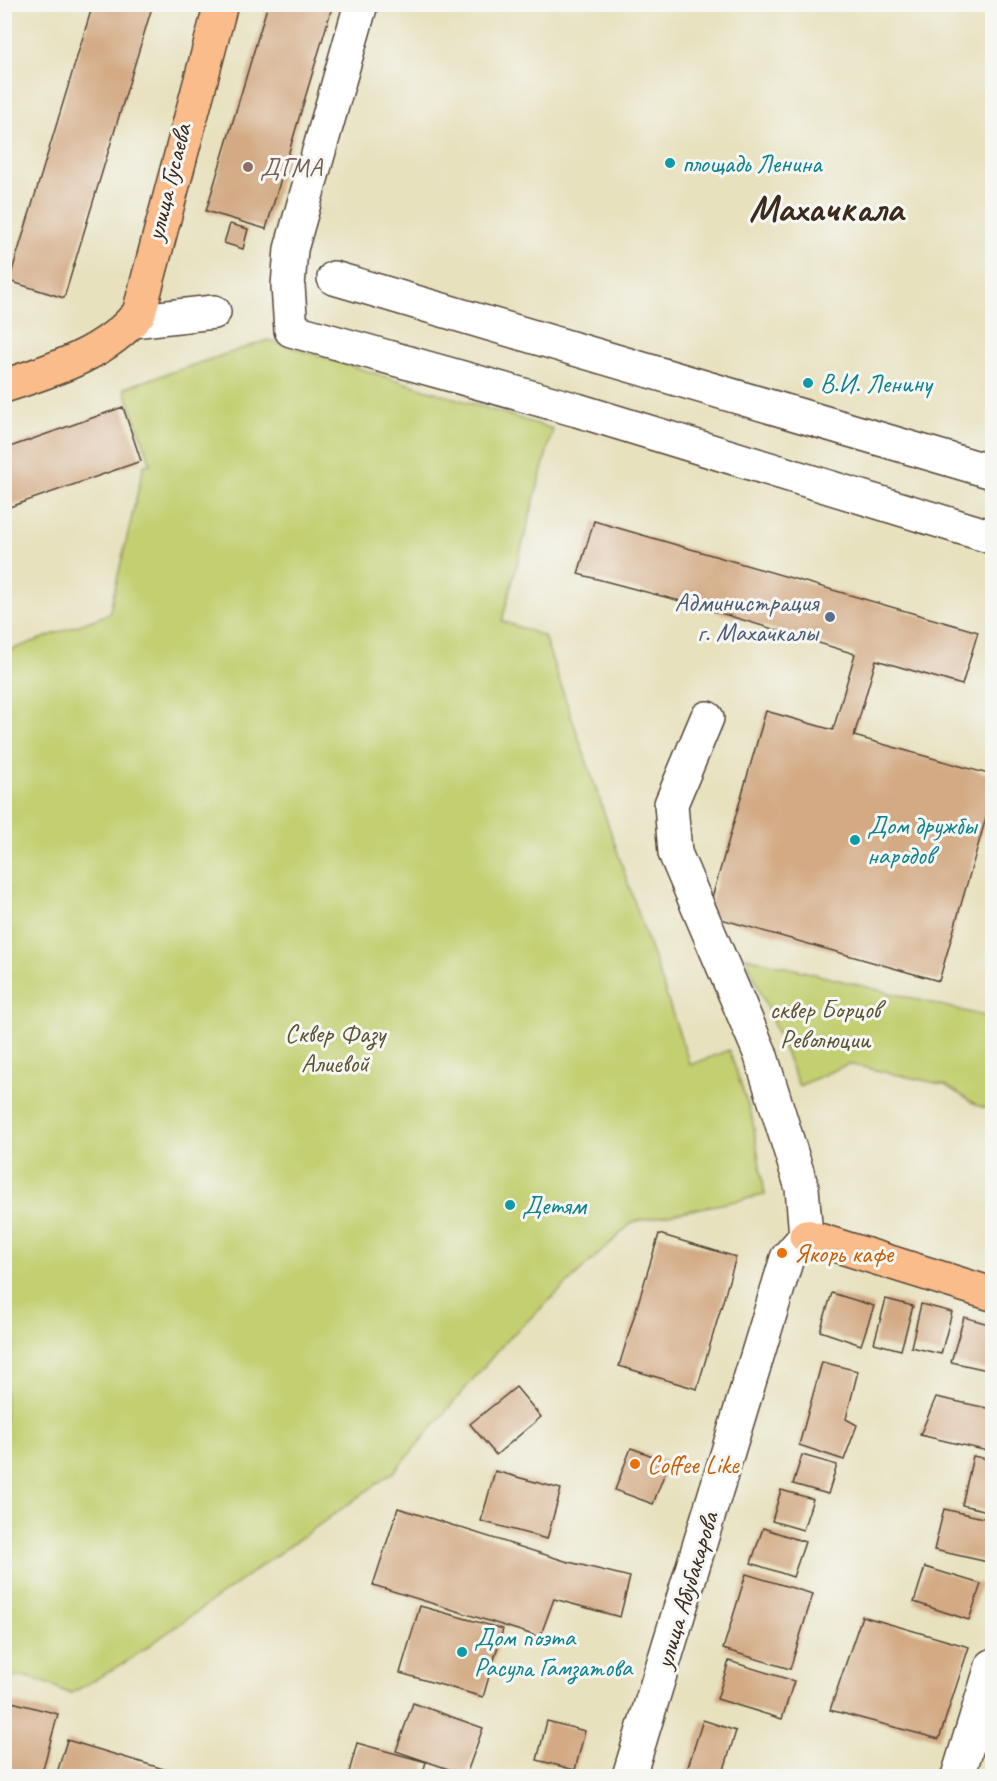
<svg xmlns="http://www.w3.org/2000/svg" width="997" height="1781" font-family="Caveat,sans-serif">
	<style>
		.green { fill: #c3cf71; stroke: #7f7c48; stroke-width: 1.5 }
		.building { fill: #d3aa84 }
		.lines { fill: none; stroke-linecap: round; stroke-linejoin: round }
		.minor-casing { stroke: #554536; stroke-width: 36 }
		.major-casing { stroke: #554536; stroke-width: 36 }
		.minor { stroke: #fff; stroke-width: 33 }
		.major { stroke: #f9bc8a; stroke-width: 33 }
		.culture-dot { fill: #0f9aa8; stroke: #f6f6f2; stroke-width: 2 }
		.education-dot { fill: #8d6e63; stroke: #f6f6f2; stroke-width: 2 }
		.service-dot { fill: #5c6f8a; stroke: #f6f6f2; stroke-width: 2 }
		.food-dot { fill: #e8710a; stroke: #f6f6f2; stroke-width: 2 }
		.labels { text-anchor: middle; stroke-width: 6; stroke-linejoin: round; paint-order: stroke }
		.culture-label { font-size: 26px; fill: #0d838f; stroke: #f6f6f2; text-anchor: start }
		.education-label { font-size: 26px; fill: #785e54; stroke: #f6f6f2; text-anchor: start }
		.street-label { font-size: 26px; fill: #3b2a1e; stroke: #f6f6f2 }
		.service-label { font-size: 26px; fill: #4e5e75; stroke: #f6f6f2; text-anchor: end }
		.park-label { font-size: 26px; fill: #5d5333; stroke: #f6f6f2 }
		.food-label { font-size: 26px; fill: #c56008; stroke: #f6f6f2; text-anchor: start }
		.town-label { font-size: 38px; font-weight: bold; fill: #3b2a1e; stroke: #f6f6f2 }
	</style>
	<rect width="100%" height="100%" fill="#f6f6f2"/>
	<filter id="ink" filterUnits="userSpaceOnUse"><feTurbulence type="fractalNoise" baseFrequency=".0167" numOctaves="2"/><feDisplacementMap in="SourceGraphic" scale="12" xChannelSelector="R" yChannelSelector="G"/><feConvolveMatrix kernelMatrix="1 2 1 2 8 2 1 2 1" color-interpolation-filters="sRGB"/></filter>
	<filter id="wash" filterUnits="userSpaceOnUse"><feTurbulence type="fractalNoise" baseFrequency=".008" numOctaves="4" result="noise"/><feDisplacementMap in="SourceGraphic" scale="24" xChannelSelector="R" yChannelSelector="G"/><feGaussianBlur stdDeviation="1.35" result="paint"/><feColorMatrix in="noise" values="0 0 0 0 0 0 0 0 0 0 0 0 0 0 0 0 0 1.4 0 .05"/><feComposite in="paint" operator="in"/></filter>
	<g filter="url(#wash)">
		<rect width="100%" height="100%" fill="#e7e1be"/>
		<path class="green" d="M268,340l285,89 -51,192 42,15 146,429 39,-15 23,67 13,78 -132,27 -128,120 -110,129 -269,191 -56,32c-18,-8 -47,-25 -65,-13v-1029l104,-38 35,-149 7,-1 -27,-76z
			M746,957l246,61v91l-14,-3 -33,-21 -97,-21 -49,22z"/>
		<g id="blocks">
			<path class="building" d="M93,4h60l-89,294 -55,-17z
				M268,4h65l-67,225 -60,-18z
				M230,224l18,5 -5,20 -19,-6z
				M123,407l18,54 -137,48v-60z
				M594,521l384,111 -16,53 -86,-25 -22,76 138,39v22l-53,184 -232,-66 59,-204 67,19 22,-76 -171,-52 -106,-28z
				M659,1234l77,23 -39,132 -78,-23z
				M832,1293l42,13 -13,39 -41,-14z
				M886,1299l27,7 -12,44 -27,-7z
				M921,1304l31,8 -11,42 -30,-7z
				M964,1317l28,8v46l-41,-9z
				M822,1362l36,9 -12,48 11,6 -13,35 -45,-15z
				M516,1387l25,30 -45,38 -26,-31z
				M936,1397l56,12v43l-72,-17z
				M631,1448l38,14 -16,42 -38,-14z
				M802,1455l35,10 -9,29 -35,-10z
				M973,1456l19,4v52l-30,-7z
				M495,1471l66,18 -14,50 -66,-18z
				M781,1490l32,9 -10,31 -31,-9z
				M398,1508l167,53 65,16 -10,40 -66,-18 -14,38 -167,-52z
				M944,1509l48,11v26l-4,16 -54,-12z
				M763,1528l42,14 -12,35 -42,-14z
				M925,1567l56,17 -12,36 -55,-18z
				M746,1574l67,20 -23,75 -67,-20z
				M420,1606l83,23 -20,68 -83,-24z
				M862,1616l107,31 -30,92 -109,-29z
				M729,1661l65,20 -12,38 -65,-20z
				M12,1702l46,12 -17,62h-15l-22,-5v-59z
				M413,1703l70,25 -17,47 -70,-24z
				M703,1720l33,11 -14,45h-37z
				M547,1721l38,10 -10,39 -38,-10z
				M67,1740l120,36h-131z
				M357,1743l69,19 -4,14h-74z"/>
		</g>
	</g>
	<g filter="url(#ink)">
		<use href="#blocks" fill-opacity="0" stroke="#554536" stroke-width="1.5"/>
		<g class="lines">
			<defs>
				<path id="minor" d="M361,4l-70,245 -3,37 3,44 286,80 415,127
					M334,278l658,194
					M132,321l82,-9
					M629,1776l158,-518 19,-22 -4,-48 -42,-135 -85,-200 -4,-49 36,-86
					M958,1776l34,-110"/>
				<path id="major" d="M4,386c49,-16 102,-32 135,-73l82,-309
					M806,1236l186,58"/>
			</defs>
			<use href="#minor" class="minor-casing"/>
			<use href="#major" class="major-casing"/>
			<use href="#minor" class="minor"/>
			<use href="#major" class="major"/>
		</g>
	</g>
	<g class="culture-dot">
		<circle cx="670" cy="163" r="6"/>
		<circle cx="808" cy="383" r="6"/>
		<circle cx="855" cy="840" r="6"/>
		<circle cx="510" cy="1205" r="6"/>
		<circle cx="462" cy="1652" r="6"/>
	</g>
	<circle class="education-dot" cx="248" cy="167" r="6"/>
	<circle class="service-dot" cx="830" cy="617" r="6"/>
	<g class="food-dot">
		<circle cx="782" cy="1253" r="6"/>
		<circle cx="635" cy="1464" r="6"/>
	</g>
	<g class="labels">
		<g class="culture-label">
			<text x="682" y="172">площадь Ленина</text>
			<text x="820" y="392">В.И. Ленину</text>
			<text x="867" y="834">Дом дружбы<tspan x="867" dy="30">народов</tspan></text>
			<text x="522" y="1214">Детям</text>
			<text x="474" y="1646">Дом поэта<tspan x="474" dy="30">Расула Гамзатова</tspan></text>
		</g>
		<g class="education-label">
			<text x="260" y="176">ДГМА</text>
		</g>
		<g class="street-label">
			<text transform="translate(168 182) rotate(-76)" y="9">улица Гусаева</text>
			<text transform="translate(686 1590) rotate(-73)" y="9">улица Абубакарова</text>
		</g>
		<g class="service-label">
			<text x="818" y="611">Администрация<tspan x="818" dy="30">г. Махачкалы</tspan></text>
		</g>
		<g class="park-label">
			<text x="825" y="1018">сквер Борцов<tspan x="825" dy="30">Революции</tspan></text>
			<text x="335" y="1042">Сквер Фазу<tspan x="335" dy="30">Алиевой</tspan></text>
		</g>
		<g class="food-label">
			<text x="794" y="1262">Якорь кафе</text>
			<text x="647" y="1473">Coffee Like</text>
		</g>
		<g class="town-label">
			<text x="826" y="221">Махачкала</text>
		</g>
	</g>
	<rect width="997" height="1781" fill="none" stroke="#f6f6f2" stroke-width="24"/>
</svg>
